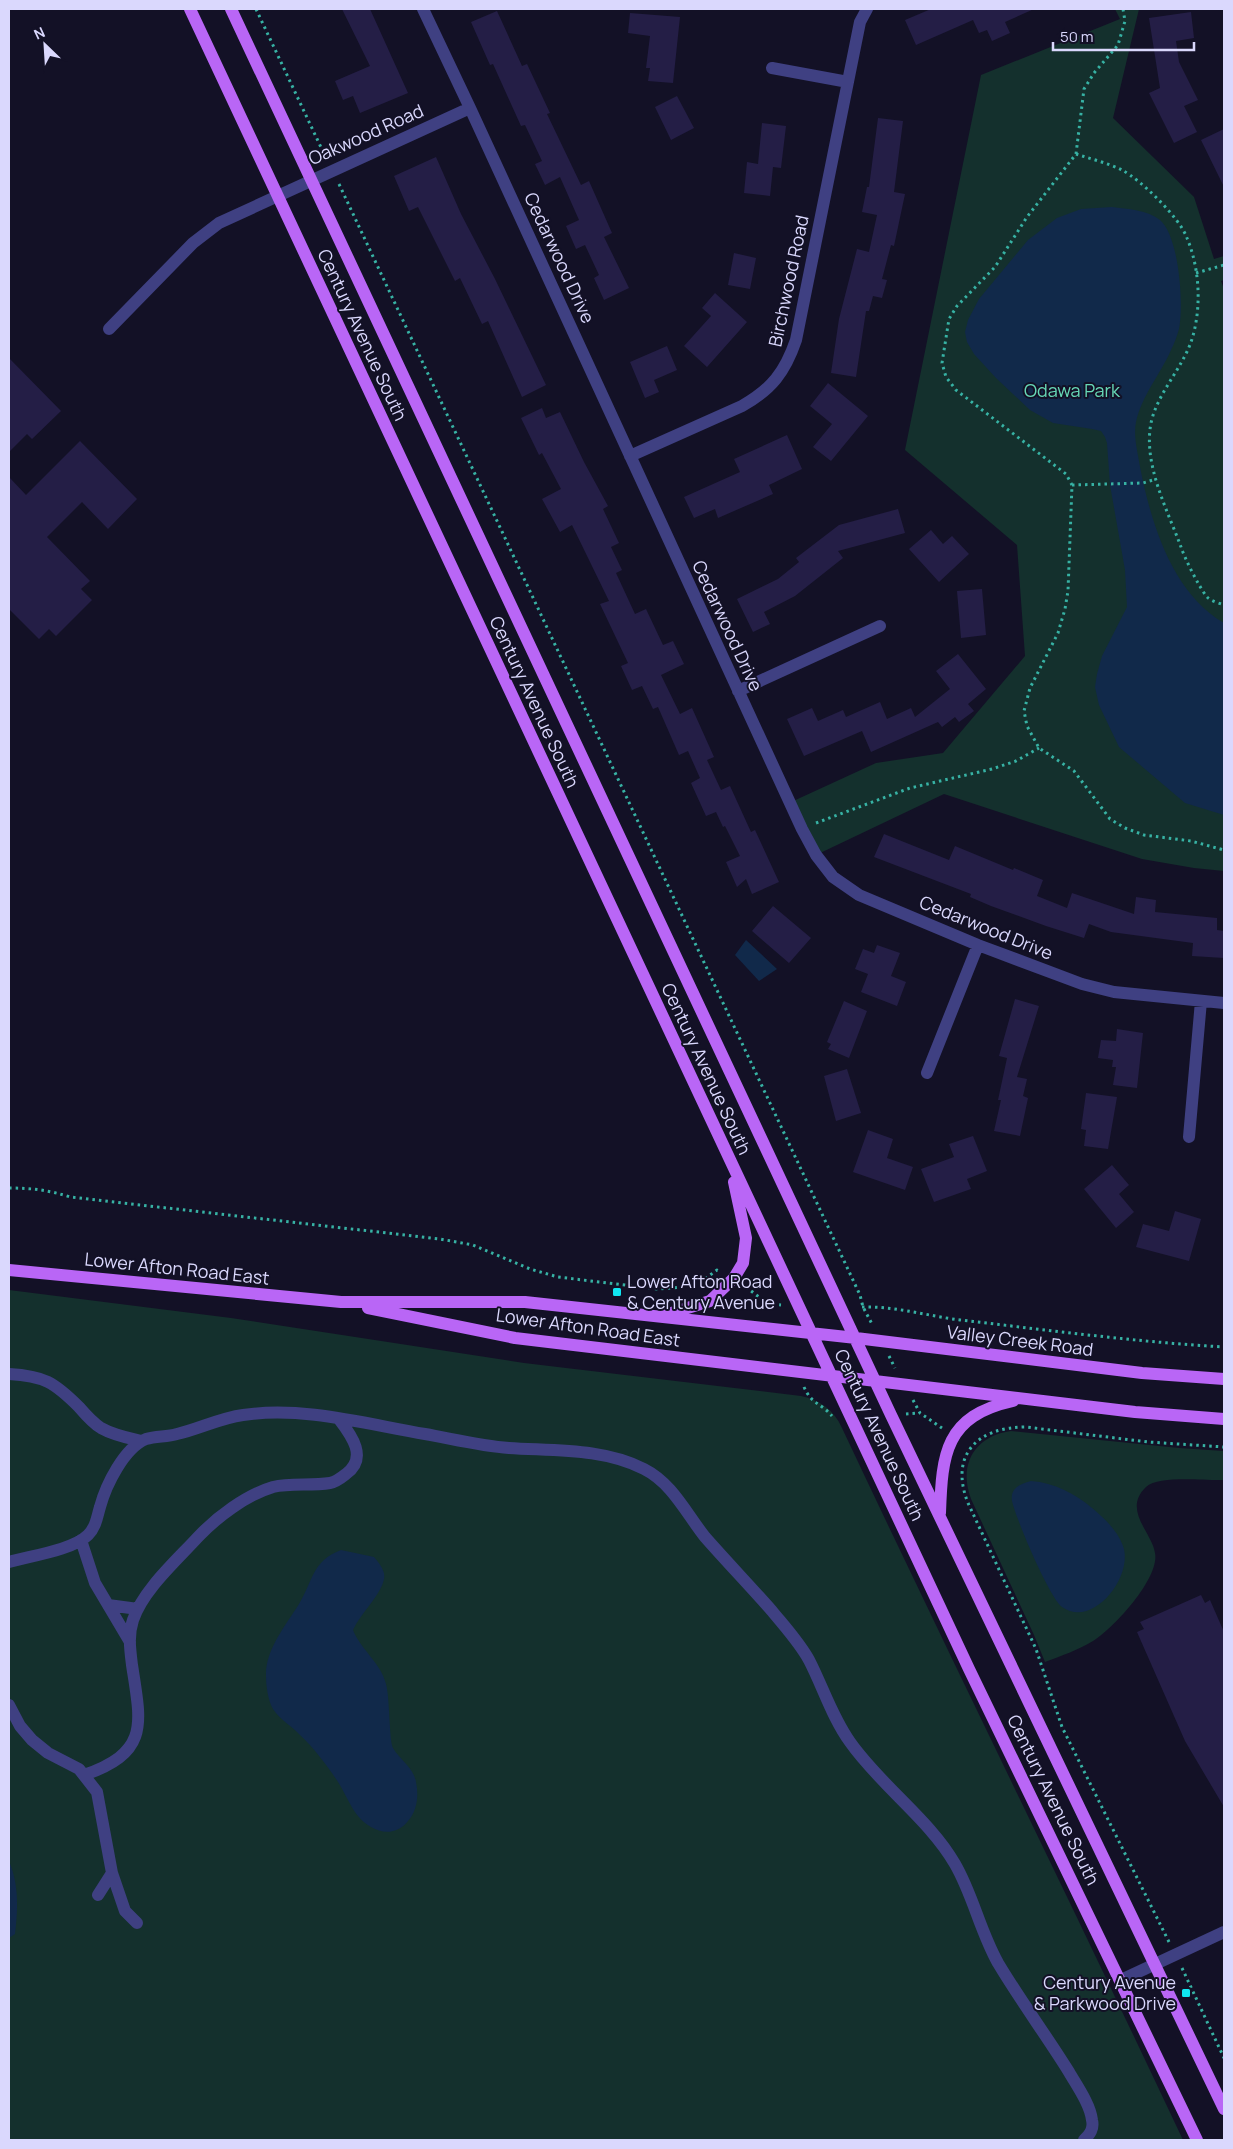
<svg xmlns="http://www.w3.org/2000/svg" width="1233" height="2149" font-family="Manrope,sans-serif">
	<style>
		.green { fill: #14302d }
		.water { fill: #11294a }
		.building { fill: #241e46 }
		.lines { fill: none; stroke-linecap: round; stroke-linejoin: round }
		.path { stroke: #37b2a4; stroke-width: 3; stroke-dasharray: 2.5 4; stroke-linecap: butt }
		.minor { stroke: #3f4082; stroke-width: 12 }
		.major { stroke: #b966f6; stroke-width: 12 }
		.poi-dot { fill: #10e6f1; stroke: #131126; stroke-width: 2 }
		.labels { text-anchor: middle; stroke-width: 4; stroke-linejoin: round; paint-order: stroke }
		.street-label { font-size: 18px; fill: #dad8fd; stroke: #131126 }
		.park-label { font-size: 18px; fill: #67d9b7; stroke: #131126 }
		.poi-label { font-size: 18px; fill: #dad8fd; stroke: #131126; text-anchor: start }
	</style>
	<rect width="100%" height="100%" fill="#131126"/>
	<path class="green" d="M1115,9h24l-26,109 81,79 20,62 10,-3v24l-3,1 3,8v582l-30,-3 -52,-9 -198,-65 -128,61 -27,-52 87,-40 67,-10 82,-97 -8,-111 -112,-95 76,-375 139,-56z
		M9,1290l222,28 293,45 277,33c19,4 33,14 41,32 112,238 229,474 341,712h-1174z
		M1011,1431l168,17 45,3v29c-19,1 -65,-5 -78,7 -24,23 6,45 9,66 5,25 -42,76 -62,88 -15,9 -32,15 -48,21l-11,-27 -63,-136c-13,-35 4,-63 40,-68z"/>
	<path class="water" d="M1112,207c15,2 36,3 48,13 19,16 24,84 19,109 -2,7 -5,15 -8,21 -11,25 -29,45 -35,72 -3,14 2,31 4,45 11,56 32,126 84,156v192l-39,-12 -66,-56 -20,-42 -4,-18 2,-13 5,-18 25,-49 -2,-37 -15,-85 -3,-42 -2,-6 -4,-6 -9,-2 -39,-6 -23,-13 -34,-32 -22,-24 -7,-12 -2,-10 3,-12 11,-21 49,-59 29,-22 24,-9z
		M746,940l31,29 -18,12 -24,-26z
		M1031,1481c24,2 43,12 61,27 12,10 26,23 31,38 11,30 -30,83 -61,61 -13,-10 -46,-88 -50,-106 -2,-13 8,-17 19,-20z
		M341,1550l33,7c5,6 12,14 10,22 -3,16 -24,35 -31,51 8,20 28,33 33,54 4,14 3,57 7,64 7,12 21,20 23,34 3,14 1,29 -8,39 -9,12 -24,14 -37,6 -19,-11 -23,-31 -35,-48 -10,-15 -23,-32 -36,-44 -8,-9 -21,-16 -27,-26 -5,-9 -7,-23 -7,-33 -1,-26 20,-51 33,-72 14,-23 13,-43 42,-54z
		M9,1861c10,24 9,47 6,73l-6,4z"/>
	<path class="building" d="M342,9h28l38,84 -48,20 -7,-17 -10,4 -8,-19 35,-15z
		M931,9h103l-29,13 5,11 -18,8 -5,-11 -8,3 -6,-13 -57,25 -11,-25z
		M497,11l25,55 5,-2 23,49 -3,1 34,71 8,-4 23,52 -8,4 25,51 -25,12 -10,-22 5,-3 -14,-30 -9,4 -10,-23 13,-6 -19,-43 -15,8 -10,-21 7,-3 -17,-36 -4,1 -28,-62 -3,1 -19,-43z
		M1191,12l3,26 -18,3 3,21 19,38 -14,6 13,26 -23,11 -25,-50 11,-5 -11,-70z
		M630,13l50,4 -7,66 -25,-2 2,-13h-4l4,-32 -22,-3z
		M677,96l17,32 -23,12 -16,-33z
		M878,118l25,3 -9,71 11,2 -11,52 -3,-1 -9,34 5,1 -5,18 -9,-2 -4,15h-3l-10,66 -25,-4 8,-54 18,-70 12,3 8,-37 -15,-3 5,-25h2z
		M762,123l24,3 -5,42 -8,-1 -3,29 -26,-3 3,-31 11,2z
		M1224,129v58l-23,-47z
		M436,157l25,57 34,65 51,106 -24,12 -34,-76 -6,3 -22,-46 -5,3 -37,-74 -9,4 -15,-35z
		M734,253l22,5 -6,31 -22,-4z
		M715,293l32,29 -40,45 -23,-21 27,-30 -9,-8z
		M667,346l10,24 -23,10 5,12 -14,6 -15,-36z
		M9,358l52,53 -29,28 -5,-5 -18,18z
		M828,383l40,33 -37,45 -18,-14 19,-23 -22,-18z
		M542,408l4,10 14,-6 24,50 24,44 -5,3 16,34 -8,4 11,23 -6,3 19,41 11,-5 17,36 10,-4 11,23 -23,11 19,39 12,-6 22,49 -7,3 14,30 9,-4 21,46 4,-2 24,52 -27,12 -6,-15 -9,8 -11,-25 14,-6 -15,-30 -2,1 -7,-15 -10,4 -15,-33 9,-5 -12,-27 -9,4 -21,-48 -5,2 -11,-23 -10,4 -11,-24 7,-3 -28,-59 9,-3 -37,-76 -12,7 -18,-33 19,-10 -19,-36 -3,2 -18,-37z
		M787,435l15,34 -33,16 4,9 -55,24 -3,-9 -21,9 -10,-21 56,-25 -6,-13z
		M80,441l57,58 -29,30 -26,-27 -35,35 43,44 -9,8 11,11 -36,36 -7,-7 -10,10 -30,-30v-132l17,18z
		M898,509l7,24 -67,18 5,7 -48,38 -31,16 6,12 -17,8 -16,-33 41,-20 21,-17 -3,-4 43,-33z
		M931,530l12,14 9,-8 17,18 -30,28 -30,-33z
		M982,589l4,46 -25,3 -4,-47z
		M958,654l28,35 -18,15 6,7 -15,11 -4,-5 -13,10 -4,-5 -67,30 -9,-21 -58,25 -17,-37 25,-11 6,13 25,-11 3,7 34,-15 7,17 24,-11 4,9 35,-28 -14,-18z
		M884,834l65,26 6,-14 58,24 1,-2 29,12 -6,16 30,12 5,-15 62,21 2,-17 20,3 -1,12 62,6v12l7,1v27l-32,-2 1,-13 -82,-11 -22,-8 -5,14 -38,-12 -55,-20 -21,-9 1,-3 -97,-37z
		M773,906l38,32 -22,25 -37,-32z
		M877,945l23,8 -9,23 15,6 -9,24 -36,-14 7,-18 -13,-5 8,-20 11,4z
		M1015,999l24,7 -22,71 10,2 -4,17 5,2 -8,38 -26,-5 7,-31h-3l9,-42 -8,-2z
		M844,1001l23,10 -18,47 -21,-9 3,-5 -4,-2z
		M1117,1029l26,4 -6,55 -24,-3 3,-18h-4l1,-7 -15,-2 3,-18 15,1z
		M847,1069l14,44 -25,8 -12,-45z
		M1086,1093l31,4 -9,52 -24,-3 2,-16 -5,-1z
		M868,1130l25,9 -6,19 26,9 -8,23 -52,-18z
		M973,1136l14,35 -20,8 4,10 -37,13 -13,-33 33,-12 -5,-13z
		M1112,1165l17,20 -10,9 15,18 -18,16 -32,-39z
		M1175,1211l26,8 -12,42 -53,-14 7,-23 26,7z
		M1201,1595l4,8 5,-3 14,32v175l-39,-66 -48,-109 7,-3 -4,-7z"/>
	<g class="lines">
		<path class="path" d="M256,9l70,149
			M1123,9l2,12 -7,24 -24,28 -10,16 -8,65 -49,63 -32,50 -38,39 -8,13 -7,44 4,14 10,13 110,84 6,11 -4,106 -3,18 -7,24 -28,55 -6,23 3,15 12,22 35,23 36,48 15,9 19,7 47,6 33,9
			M1076,154c15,5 32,9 46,16 19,10 58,48 65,68 13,31 15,72 4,104 -10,28 -34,52 -40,81 -8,41 16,86 30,124 4,12 18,40 26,50 4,4 12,6 17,8
			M339,184l521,1111 3,12 9,17
			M1196,273l28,-8
			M1072,485l71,-2 13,-4
			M816,823l94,-35 82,-19 24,-8 23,-13
			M9,1188c22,0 40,2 61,9l370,42 33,6 57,24 28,8 100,12 25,-2 19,-6 15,-11 2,1
			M746,1287l22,17 13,1
			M862,1307c33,-1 66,9 98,13 88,10 176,22 264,27
			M889,1356l6,12
			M804,1387c8,18 16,15 28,29
			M913,1400l7,13 22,15
			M906,1414l14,-1
			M1169,1942l-107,-215 -26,-78 -68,-146c-19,-48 9,-76 58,-76l122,15 76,5
			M1182,1968l42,90"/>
		<path class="minor" d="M423,9l47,99 332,721 14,26 17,22 26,18 119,50 104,39 32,8 110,11
			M772,68l76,14
			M109,329l84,-86 26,-20 251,-115
			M630,456l112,-50c30,-17 43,-34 54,-66l64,-318 7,-13
			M738,691l142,-65
			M927,1073l51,-128
			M1189,1137l12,-136
			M9,1374c35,2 45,8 70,33 6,7 14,16 22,21 12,7 27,10 40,13
			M81,1540l14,43 35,59
			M9,1562c21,-6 64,-12 79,-27 8,-8 9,-18 12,-28 6,-22 24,-59 46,-68 10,-3 21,-2 31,-5 22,-5 43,-16 66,-19 60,-9 123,9 182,19 28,5 56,12 84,14 45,3 94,0 135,21 28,14 42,44 61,68 22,25 45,49 67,74 13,16 27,31 37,49 14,27 23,57 41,82 31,44 79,77 105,122 18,31 25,67 43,99 22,37 48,72 71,109 8,14 21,32 23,48 2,9 -2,14 -8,20
			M108,1605l30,4
			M9,1705l11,21 12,14 16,13 31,16 18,23 15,81 -14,22
			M84,1775c66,-23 57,-51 48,-110 -2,-16 -4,-30 1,-45 10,-30 44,-60 65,-83 19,-20 48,-42 75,-50 18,-4 38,-1 57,-4 6,-1 11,-5 16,-9 22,-16 6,-38 -7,-55
			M112,1873l13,38 12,12
			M1121,1980l103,-48"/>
		<path class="major" d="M190,9l779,1660 228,471
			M231,9l660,1406 333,694
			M9,1270l332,32h184l331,36 286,35 82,6
			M368,1308l147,30 620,74 89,7
			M665,1315l45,-14 24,-23 9,-15 3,-25 -12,-56
			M940,1513c2,-59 5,-97 73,-112"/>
	</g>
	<g class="poi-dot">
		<rect x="612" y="1287" width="10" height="10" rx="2.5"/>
		<rect x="1181" y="1988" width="10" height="10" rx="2.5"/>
	</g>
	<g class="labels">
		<g class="street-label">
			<text transform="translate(366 135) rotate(-24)" y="6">Oakwood Road</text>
			<text transform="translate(559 258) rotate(65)" y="6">Cedarwood Drive</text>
			<text transform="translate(789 281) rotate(-78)" y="6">Birchwood Road</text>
			<text transform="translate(362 335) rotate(65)" y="6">Century Avenue South</text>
			<text transform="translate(727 626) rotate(65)" y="6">Cedarwood Drive</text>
			<text transform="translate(534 702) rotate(65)" y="6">Century Avenue South</text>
			<text transform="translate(986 928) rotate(22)" y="6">Cedarwood Drive</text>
			<text transform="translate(706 1069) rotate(65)" y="6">Century Avenue South</text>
			<text transform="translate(177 1269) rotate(6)" y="6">Lower Afton Road East</text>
			<text transform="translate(588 1328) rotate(8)" y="6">Lower Afton Road East</text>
			<text transform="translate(1020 1341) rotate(7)" y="6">Valley Creek Road</text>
			<text transform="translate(879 1435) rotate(65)" y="6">Century Avenue South</text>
			<text transform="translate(1053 1800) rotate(64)" y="6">Century Avenue South</text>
		</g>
		<g class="park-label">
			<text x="1072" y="397">Odawa Park</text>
		</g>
		<g class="poi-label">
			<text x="627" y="1288">Lower Afton Road<tspan x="627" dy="21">&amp; Century Avenue</tspan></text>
			<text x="1176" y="1989" text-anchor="end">Century Avenue<tspan x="1176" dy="21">&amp; Parkwood Drive</tspan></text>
		</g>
	</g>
	<rect width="1233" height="2149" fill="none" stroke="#dad8fd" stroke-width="20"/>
	<g transform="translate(45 45) rotate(335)" stroke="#131126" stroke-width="4" paint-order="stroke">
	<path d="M0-4L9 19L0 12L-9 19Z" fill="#dad8fd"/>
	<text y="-8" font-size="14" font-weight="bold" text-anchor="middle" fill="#dad8fd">N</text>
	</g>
	<path d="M1053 42v8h141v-8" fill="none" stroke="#dad8fd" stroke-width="2.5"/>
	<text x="1060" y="42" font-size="15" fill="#dad8fd" stroke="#131126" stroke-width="4" paint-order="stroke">50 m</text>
</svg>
